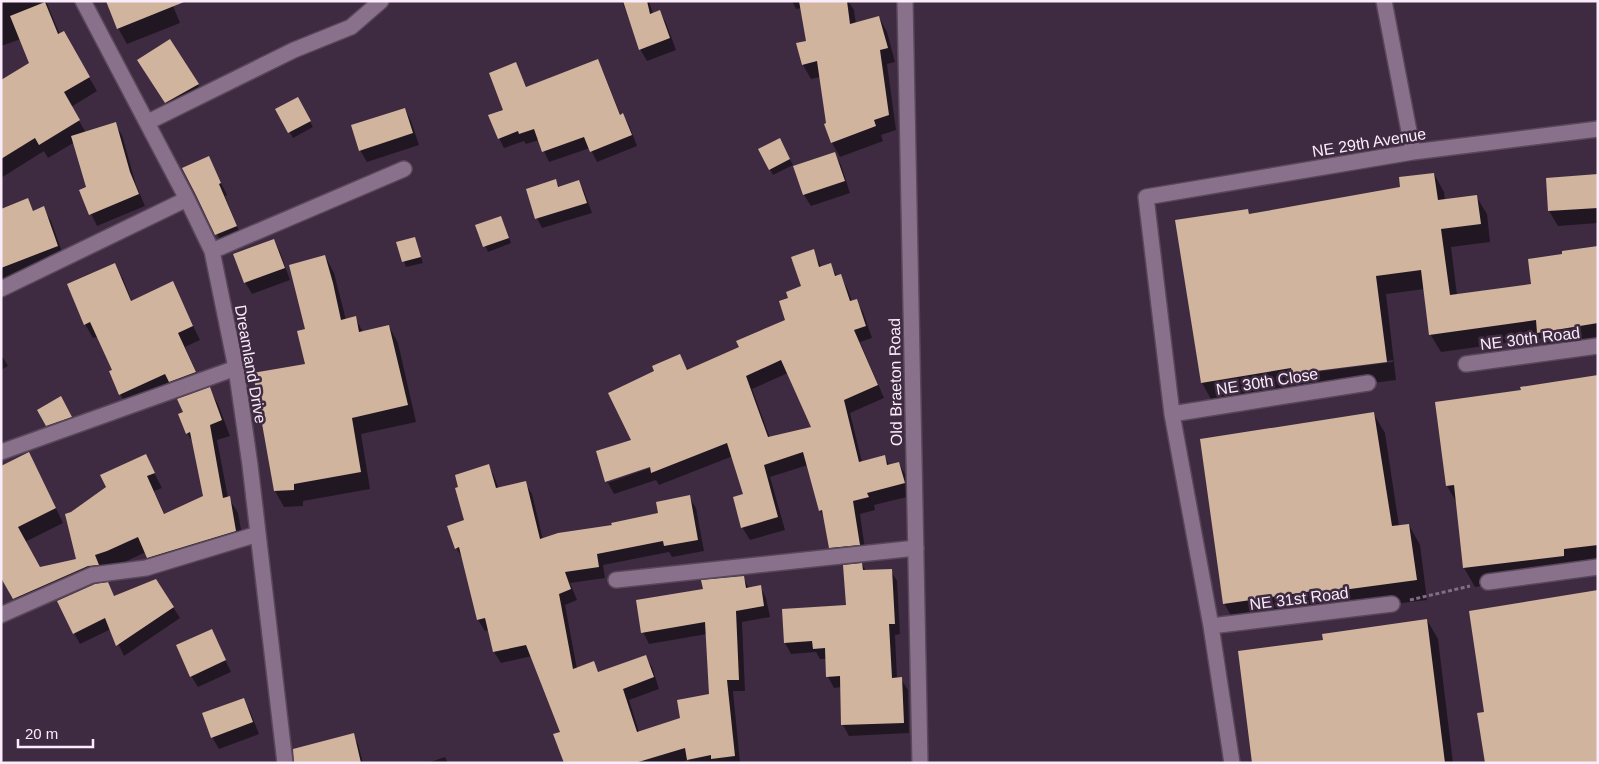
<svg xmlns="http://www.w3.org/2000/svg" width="1599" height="764" font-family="Helvetica,sans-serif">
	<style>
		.shadow { fill: #0007; fill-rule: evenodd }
		.building { fill: #d0b49d; fill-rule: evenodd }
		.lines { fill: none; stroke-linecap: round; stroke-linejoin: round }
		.street-casing { stroke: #59475a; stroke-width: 18 }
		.secondary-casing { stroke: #59475a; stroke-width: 18 }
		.path { stroke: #806e82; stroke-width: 3; stroke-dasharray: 4 2.5; stroke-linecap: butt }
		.street { stroke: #89718b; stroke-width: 15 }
		.secondary { stroke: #89718b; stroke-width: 15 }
		.labels { text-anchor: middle; stroke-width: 5; stroke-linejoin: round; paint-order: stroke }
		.street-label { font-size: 16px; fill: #faecfb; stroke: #3f2b41 }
	</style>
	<rect width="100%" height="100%" fill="#3f2b41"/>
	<path class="shadow" d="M1,1h45l14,34 3,-3 34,59 -26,16 15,26 29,-9 7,11 14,50 9,21 -48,20 -17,-35 8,-3 -13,-46 -27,16 -4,-7 -43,27v-97l30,-17 -10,-25 -20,7z
		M171,1l9,22 -53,21 -9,-16z
		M622,1h27l4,13 7,-2 6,11 10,27 -29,11 -7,-12z
		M792,1h56l6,9 2,14 23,-7 8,15 8,30 -8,2 9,66 -15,5 2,6 -43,16 -8,-14 -7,-18 2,-1 -7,-47 -9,2 -8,-14 -5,-21 9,-2 -5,-34 -6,1z
		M170,40l35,56 -33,18 -26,-42z
		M597,61l6,10 18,45 2,-1 6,10 8,21 -40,16 -7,-14 -41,14 -10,-22 -13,4 -2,-3 -20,7 -5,-10 17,-74 11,24z
		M297,98l16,29 -20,11 -16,-28z
		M405,109l6,12 8,24 -52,17 -7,-12z
		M779,140l14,25 -20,10 -13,-25z
		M835,154l6,11 9,28 -39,13 -7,-11 -9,-29z
		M208,157l19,38 -2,1 17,42 -19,8 -26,-52z
		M1434,174l10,18 1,8 31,-4 11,18 3,28 -39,5 6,48 76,-10 31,-29 34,-9v95l-49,9 -7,-13 -101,14 -11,-18 -5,-45 -39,5 10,86 -93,12 -91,9 -10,-18 46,-173 2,5 151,-27zM1393,360v2l-100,13v-2z
		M1598,176v47l-40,3 -9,-15 -2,-32z
		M555,181l5,7 19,-6 5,9 8,22 -50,15 -5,-10z
		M27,200l7,12 9,-4 8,13 14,39 -60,34 -4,4v-87z
		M501,217l10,26 -23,9 -11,-26z
		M414,238l9,25 -17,4 -8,-24z
		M274,240l6,12 10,28 -38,14 -7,-12z
		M813,251l9,17 8,-3 7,11 3,-1 7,13 5,13 4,-1 7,12 9,26 -12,4 24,56 -34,15 12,49 22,-6 6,10 9,-3 7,13 5,20 -37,9 1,5 -15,4 6,43 -29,3 -7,-13 -5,-27 -5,-10 -12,-45 -38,12 15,53 -35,10 -8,-13 -8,-29 11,-4 -12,-38 -74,29 -3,-5 -42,14 -7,-13 -10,-29 36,-11 -23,-47 46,-22 -2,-5 25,-12 9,16 52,-24 -2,-5 49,-22 -6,-18 9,-3 -2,-7 14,-5 -10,-29zM788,373l24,55 -42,10 -18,-49zM655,464l1,2 -49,17v-3z
		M325,256l9,17 12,47 9,-2 8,14 26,-6 9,17 18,79 -55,12 9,55 -67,12v5l-19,1 -9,-16 31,-126 1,-35z
		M115,265l8,14 9,23 40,-19 28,57 -15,7 18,40 -75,21 -8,-14 -7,-23 -15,-34 -5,1 -8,-14 -16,-40z
		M1,354l7,12 -7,4z
		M1598,376v189l-23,10 -100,12 -11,-19 -7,-65 -10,-17 75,-95z
		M209,389l9,15 12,32 -13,4 11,58h1l9,15 6,33 -87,26 -11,-20 -30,14 -19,15 -74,33 -22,-38 36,-107 26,54 -38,19 14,27 39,-9 30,-73 37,-32 17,33 -8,3 11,24 39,-19 -10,-52 -7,-11z
		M61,398l13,24 -24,9 -11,-21z
		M1373,413l12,20 14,93 10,-1 11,20 7,55 -192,23 -11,-20z
		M488,465l6,11 5,13 26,-6 7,11 11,46 70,-14 47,-12 29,-17 7,11 8,43 -32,6 -3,-5 -66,13 2,13 -35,5 7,17 -12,5 12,64 17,-6 5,10 46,-17 7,11 7,22 -30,11 10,32 42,-13 29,-24 -3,-61 -58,10 -6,-12 62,-41 38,-14 6,11 11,-2 6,12 4,19 -28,5 3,69h-12l7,72h-50l-2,-3 -10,3h-113l-3,-31 -30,-76 -31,7 -7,-11 -5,-22 -4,1 -7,-11 -15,-61 -7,-11z
		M862,564l4,7h25l6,10 3,53 -5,1 2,44h4l7,11 1,43 -60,3 -6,-11 -2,-38 -7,1 -6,-11 -1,-18h-7l-4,-7 -25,2 -6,-11 62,-36z
		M115,597l58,10 7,11 -56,38 -13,-27 -31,15 -6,-11z
		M1427,620l11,19 15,124h-199l70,-122z
		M211,630l20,42 -33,15 -7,-11z
		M244,699l6,12 9,23 -40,15 -7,-12z
		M353,735l5,9 5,19h-63z
		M445,757l3,6h-21z"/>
	<path class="building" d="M106,1h78v1l-67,27z
		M623,1h24l3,13 10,-4 10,28 -31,12z
		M799,1h48l3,23 29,-8 9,32 -8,2 9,65 -15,5 2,6 -45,17 -7,-19 2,-1 -9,-62 -15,4 -6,-22 10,-2z
		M45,2l13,32 6,-3 26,46 -26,15 16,28 -41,25 -4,-7 -34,21v-79l28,-17 -19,-47z
		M170,39l29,45 -34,19 -28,-43z
		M598,59l22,56 3,-2 9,22 -42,17 -6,-15 -42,15 -8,-23 -15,5 -1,-3 -20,8 -10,-24 15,-5 -14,-37 27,-11 10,25z
		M298,97l13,24 -23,12 -13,-24z
		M405,108l8,25 -54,18 -8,-26z
		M116,122l14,50 9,22 -50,21 -10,-25 7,-3 -15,-51z
		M780,138l10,21 -21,11 -11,-21z
		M835,152l10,29 -42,14 -10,-29z
		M209,156l12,27 -2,1 18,42 -22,9 -19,-40 -14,-27z
		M1434,173l4,27 39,-5 4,29 -40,5 9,66 81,-11 -3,-25 34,-5v-3l36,-5v77l-61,10 -1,-13 -107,15 -8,-65 -45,6 11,86 -95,12 -1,-6 -90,15 -26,-163 73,-11 1,5 151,-27 -1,-10z
		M1598,174v34l-50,3 -2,-33z
		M556,179l2,8 21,-7 8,23 -52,16 -9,-30z
		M28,198l5,13 11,-5 14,40 -57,22v-59z
		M501,216l8,22 -26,9 -8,-22z
		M415,237l6,20 -19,5 -6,-20z
		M274,239l11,29 -41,15 -11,-29z
		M814,249l5,18 12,-4 4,13 6,-2 9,27 7,-2 9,27 -12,4 24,55 -34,15 15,62 26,-7 2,10 12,-3 6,21 -38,10 2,4 -16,4 7,44 -31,3 -7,-38 -3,1 -16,-59 -39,13 14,52 -37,11 -8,-31 10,-3 -16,-51 -76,30 -1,-6 -45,15 -9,-31 35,-11 -23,-47 46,-22 -2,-5 28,-12 7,16 52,-23 -3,-6 49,-21 -6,-19 9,-3 -2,-6 15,-6 -10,-29zM781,360l30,67 -43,10 -22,-61z
		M325,255l8,28 8,37 15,-4 3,16 30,-7 19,80 -56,13 9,54 -67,12v6l-20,1 -21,-118 52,-9 -8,-33 8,-2 -16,-64z
		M115,263l16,38 42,-20 20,45 -15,7 18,39 -27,10 -4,-8 -46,21 -10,-24 3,-1 -22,-48 -6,3 -17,-41z
		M1598,375v170l-34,4v7l-101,12 -9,-83 -8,1 -11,-84 86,-12 -1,-3z
		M210,387l12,33 -12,5 13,73 7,-2 6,35 -89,27 -9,-21 -31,14 -12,4 4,10 -11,1 -75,33 -12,-21v-112l28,-14 27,56 -38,19 22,40 36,-8 -11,-45 6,-2 35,-25 -6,-12 46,-21 9,19 -8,3 17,38 39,-18 -13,-64 -4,2 -8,-20 5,-2 -6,-13z
		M61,396l11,21 -26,9 -9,-16z
		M1374,412l18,114 17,-2 8,56 -104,14v-3l-90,13 -23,-165z
		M489,464l7,24 30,-7 14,58 18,-6 54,-8 -1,-2 47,-10 -2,-11 34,-7 8,45 -34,6 -1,-5 -66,13 2,13 -34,5 6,17 -12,5 14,75 21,-8 4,11 48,-17 8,22 -31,12 14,43 43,-14 -3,-18 32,-6 -4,-72 -64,11 -5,-33 67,-11 -2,-9 43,-4 2,12 15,-3 3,21 -28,5 3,69h-12l8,76 -24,3v-4l-24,5 -2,-12 -50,15h-71l-11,-29 7,-2 -34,-87 -33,7 -8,-34 -8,2 -18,-73 -4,2 -8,-23 17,-6 -9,-32 3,-1 -3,-12z
		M862,563l1,7 29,-1 3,55h-6l3,54 10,-1 2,46 -63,2 -1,-49 -14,1 -1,-29 -12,1 -1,-8 -28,2 -2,-34 64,-4 -3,-40z
		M156,579l18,28 -58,39 -11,-28 -32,16 -16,-33 38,-17 13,-2 6,14z
		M1598,590v173h-113l-8,-50 7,-1 -15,-101z
		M1427,619l18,144h-193l-14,-112 85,-11 -1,-6z
		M212,629l14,31 -36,17 -14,-32z
		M244,698l9,24 -42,16 -9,-25z
		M354,733l7,30h-67l-1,-14z"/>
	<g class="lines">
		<defs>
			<path id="street" d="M83,1l104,198 25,52 24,117 14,97 35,298
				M1384,1l29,151
				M148,122l146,-72 57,-23 30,-26
				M212,251l192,-82
				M1,289l186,-90
				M1466,364l132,-18
				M1172,414l196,-31
				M1,452l235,-84
				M616,580l300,-32
				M1488,582l110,-15
				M1,615l91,-40 54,-7 112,-34
				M1211,626l181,-22
				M1232,763l-21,-137 -39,-212 -26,-217 267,-45 185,-23"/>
			<path id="secondary" d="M905,1l15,762"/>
		</defs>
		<use href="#street" class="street-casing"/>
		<use href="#secondary" class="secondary-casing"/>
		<path class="path" d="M1410,600l60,-14"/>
		<use href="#street" class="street"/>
		<use href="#secondary" class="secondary"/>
	</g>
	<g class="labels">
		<g class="street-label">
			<text transform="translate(1369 142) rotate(-9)" y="6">NE 29th Avenue</text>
			<text transform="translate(1530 338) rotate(-7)" y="6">NE 30th Road</text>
			<text transform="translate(251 364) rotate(80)" y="6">Dreamland Drive</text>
			<text transform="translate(1267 381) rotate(-9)" y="6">NE 30th Close</text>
			<text transform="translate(895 382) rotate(-91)" y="6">Old Braeton Road</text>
			<text transform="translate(1299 598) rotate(-7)" y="6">NE 31st Road</text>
		</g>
	</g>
	<rect width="1599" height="764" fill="none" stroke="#faecfb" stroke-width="5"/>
	<path d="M18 739v8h75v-8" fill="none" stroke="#faecfb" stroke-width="2.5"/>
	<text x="25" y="739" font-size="15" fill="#faecfb" stroke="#3f2b41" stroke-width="4" paint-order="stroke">20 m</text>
</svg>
